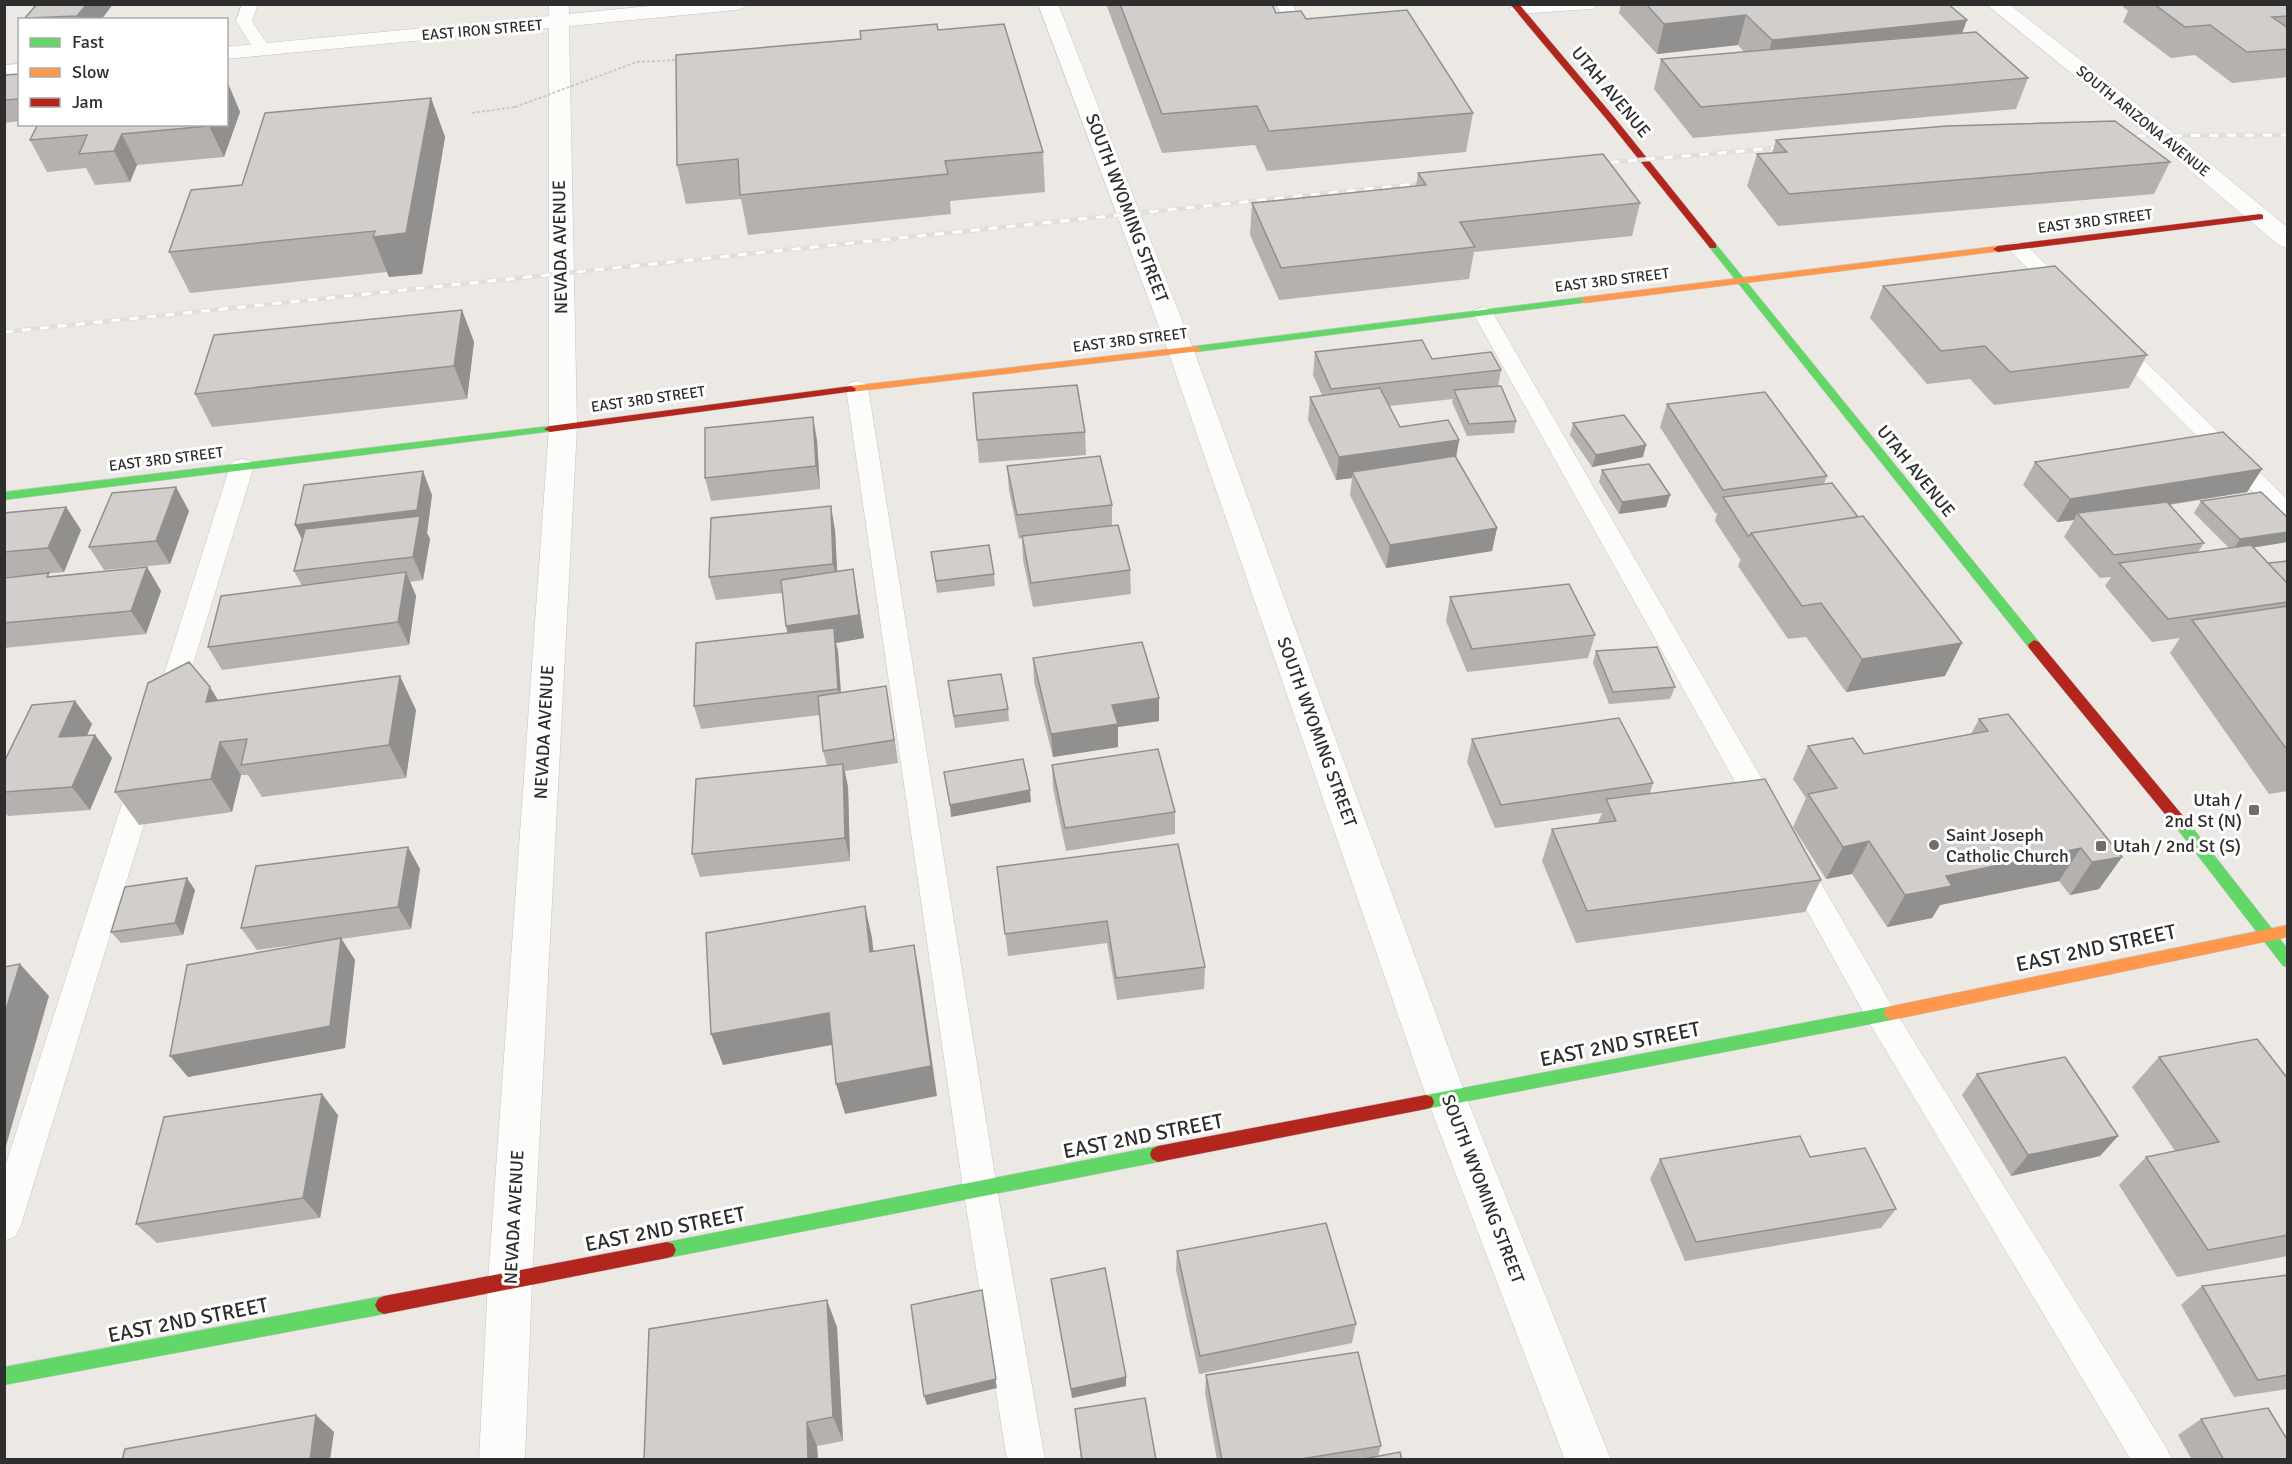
<svg xmlns="http://www.w3.org/2000/svg" width="2292" height="1464" font-family="Signika,sans-serif">
	<style>
		.lines { fill: none; stroke-linecap: round; stroke-linejoin: round }
		.lane-casing { stroke: #c5c4c5; stroke-width: 1 }
		.street-casing { stroke: #c5c4c5; stroke-width: 1 }
		.fast-casing { stroke: #c5c4c5; stroke-width: 1 }
		.slow-casing { stroke: #c5c4c5; stroke-width: 1 }
		.jam-casing { stroke: #c5c4c5; stroke-width: 1 }
		.path { stroke: #c9c9c8; stroke-width: 2; stroke-dasharray: 3 2; stroke-linecap: butt }
		.lane { fill: #fcfcfb; fill-rule: evenodd }
		.street { fill: #fcfcfb; fill-rule: evenodd }
		.fast { fill: #63d668; fill-rule: evenodd }
		.slow { fill: #ff974d; fill-rule: evenodd }
		.jam { fill: #b3261e; fill-rule: evenodd }
		.rail-casing { stroke: #dfdfe1; stroke-width: 4.5 }
		.rail { stroke: #fff; stroke-width: 3; stroke-dasharray: 9; stroke-linecap: butt }
		.path-bridge { stroke: #c9c9c8; stroke-width: 2; stroke-dasharray: 3 2; stroke-linecap: butt }
		.wall { fill: #b4b1af }
		.shaded-wall { fill: #92908e }
		.building { fill: #d1cecb; stroke: #92908e; stroke-width: 1.5 }
		.poi-dot { fill: #706f6e; stroke: #fff; stroke-width: 2 }
		.labels { text-anchor: middle; stroke-width: 6; stroke-linejoin: round; paint-order: stroke }
		.far-street-label { font-size: 15px; fill: #2e2e2e; stroke: #fff }
		.street-label { font-size: 18px; fill: #2e2e2e; stroke: #fff }
		.poi-label { font-size: 18px; fill: #2e2e2e; stroke: #fff; text-anchor: start }
		.near-street-label { font-size: 21px; fill: #2e2e2e; stroke: #fff }
	</style>
	<rect width="100%" height="100%" fill="#ece8e4"/>
	<g class="lines">
		<defs>
			<path id="lane" d="M242,4h16l-6,17 19,29 -2,4h-12l-21,-33z
				M1276,4h16l21,41 -2,4h-12z
				M1516,4h84l-8,5 -75,5 -8,-5z
				M2018,242l7,2 46,45 3,4 -3,4h-14l-46,-45 -3,-4 3,-4z
				M1483,307l7,2 3,4 284,492 4,8 -4,8 -10,3 -10,-3 -284,-508 3,-4z
				M2115,337l7,2 166,161v22l-8,-3 -176,-176 4,-4z
				M857,381l8,2 3,5 129,800 48,272h-38l-44,-272 -117,-800 3,-5z
				M242,459l8,2 4,5 -73,237 -4,7 -9,3 -9,-3 -4,-7 75,-237 4,-5z
				M143,771l10,4 4,7 -136,443 -5,11 -12,5v-71l125,-388 4,-7z
				M1796,853l10,4 86,149 274,441 6,13h-41l-261,-436 -84,-151 -4,-8 4,-8z"/>
			<path id="street" d="M549,4h20v10l100,-10h77l-3,4 -7,2 -167,16 8,401 -45,854 -7,179h-46l9,-179 61,-854v-399l-323,31v-12l323,-31z
				M1038,4h20l136,347 273,748 144,361h-46l-138,-361 -259,-748z
				M1986,4h23l162,127 117,97v20l-8,-2 -125,-105z
				M20,64v12l-16,1v-12z"/>
			<path id="fast" d="M1713,243l3,1 323,398 1,3 -1,3h-10l-319,-400 -2,-2z
				M1585,297l4,1v4l-393,50 -5,-3 5,-3z
				M550,426l4,1v4l-550,69v-8z
				M2183,820l5,2 100,127v18l-5,-1 -105,-136 -2,-4 2,-4z
				M1892,1006l6,2 2,5 -2,5 -6,2 -466,89 -6,-2 -2,-5 2,-5 6,-2z
				M1158,1146l6,3 2,5 -2,5 -6,3 -491,96 -6,-2 -3,-6 3,-6 6,-2z
				M384,1296l6,3 3,6 -3,6 -6,3 -380,71v-18z"/>
			<path id="slow" d="M1998,246l3,1v4l-416,52 -5,-3 5,-3z
				M1196,346l5,3 -1,2 -349,41 -5,-3 5,-3z
				M2288,925v12l-396,83 -6,-2 -2,-5 2,-5 6,-2z"/>
			<path id="jam" d="M1510,4h9l95,113 102,127v4h-6l-102,-127z
				M2260,214l3,1v4l-265,33 -5,-3 5,-3z
				M851,386l5,3 -1,2 -305,41 -6,-3 6,-3z
				M2034,640l5,2 149,180 2,4 -2,4h-10l-149,-182 -1,-3z
				M1426,1095l6,2 2,5 -2,5 -6,2 -268,53 -6,-3 -2,-5 2,-5 6,-3z
				M667,1242l6,2 3,6 -3,6 -6,2 -283,56 -6,-3 -3,-6 3,-6 6,-3z"/>
		</defs>
		<use href="#lane" class="lane-casing"/>
		<use href="#street" class="street-casing"/>
		<use href="#fast" class="fast-casing"/>
		<use href="#slow" class="slow-casing"/>
		<use href="#jam" class="jam-casing"/>
		<path class="path" d="M637,62l43,-2
			M472,113l43,-6"/>
		<use href="#lane" class="lane"/>
		<use href="#street" class="street"/>
		<use href="#fast" class="fast"/>
		<use href="#slow" class="slow"/>
		<use href="#jam" class="jam"/>
		<defs>
			<path id="rail" d="M2119,136l169,-1
				M1592,164l197,-17
				M4,332l1430,-150"/>
		</defs>
		<use href="#rail" class="rail-casing"/>
		<use href="#rail" class="rail"/>
		<path class="path-bridge" d="M515,107l122,-45"/>
	</g>
	<path class="wall" d="M37,4h76l-12,16h-75l-1,-2z
		M1106,4h166l4,9 30,6 167,94 -7,39 -199,19 -12,-26 -93,8z
		M1621,4h327l14,29 66,45 -12,31 -323,29 -39,-49 7,-30 83,-7 -6,-7 -81,9 -38,-41z
		M2120,4h168v73l-56,6 -37,-28 -24,3 -48,-36 5,-11z
		M938,30l105,122 2,40 -95,9 1,13 -203,21 -7,-36 -55,5 -9,-39 184,-126z
		M20,74v47l-16,2v-48z
		M227,81l13,31 -16,45 -87,8 -7,17 -35,3 -9,-17 -39,4 -17,-32z
		M431,98l14,39 -23,137 -33,3 -2,-5 -197,21 -21,-41z
		M1776,140l394,22 -16,32 -376,32 -31,-40 10,-32 15,-1z
		M1418,173l222,30 -8,33 -158,16 -5,27 -190,21 -29,-65 2,-32 164,-17z
		M1883,286l264,69 -18,33 -135,17 -24,-26 -43,5 -57,-66z
		M462,310l12,32 -7,57 -255,28 -17,-33z
		M1315,352l117,7 69,11 -3,17 18,34 -2,12 -47,3 -15,-34 1,-3 -64,7 11,21 59,13 -3,18 41,70 -5,23 -106,17 -36,-73 2,-17 -16,2 -28,-60 2,-23 12,-2 -9,-20z
		M973,393l112,39 1,23 -107,8z
		M1667,404l160,72 -3,8 121,192 -99,16 -40,-55 -18,2 -50,-73 3,-7h-1l-25,-38 2,-8h-2l-55,-86z
		M1573,423l70,34 -51,10 -22,-32z
		M817,440l3,49 -109,12 -6,-23z
		M2035,462l227,7 -15,23 -78,13 35,38 -6,9 31,-4 -35,-35 7,-12 53,47 14,15 20,-2v230l-19,3 -99,-141 10,-15 -28,4 -47,-56 6,-9 -11,1 -36,-41 10,-17 -17,2 -34,-37z
		M1007,466l105,39v21l18,44 1,24 -98,13 -10,-47 -1,-22 -3,1 -10,-49z
		M1602,470l68,25 -4,12 -47,7 -20,-32z
		M432,495l-5,38 3,6 -7,41 -13,2 6,14 -7,49 -187,25 -14,-23 94,-61 -8,-15 8,-31 -7,-15z
		M66,507l15,23 -17,42 -60,5v-64z
		M189,511l-19,53 -66,6 -15,-23z
		M835,530l2,41 16,-2 11,69 -28,5 2,8 3,42 45,-7 12,77 -53,8 3,16 2,74 -150,16 -8,-23 135,-88 -4,-15 -3,-36 -119,14 -7,-23 94,-73 -6,-40 -66,7 -7,-23z
		M931,552l63,22 1,12 -58,7z
		M147,567l14,24 -15,43 -142,14v-70l48,-1z
		M1450,597l145,38 -7,23 -121,14 -21,-51z
		M1596,651l79,36 -5,12 -61,5 -16,-41z
		M1033,658l126,40v23l-41,6v20l-65,10 -19,-75z
		M949,693l59,16 1,12 -54,7z
		M218,700l198,10 -10,68 -144,19 -14,-22h-7l-9,37 -93,13 -24,-33z
		M75,701l17,23 -5,11h8l17,23 -22,52 -82,6 -4,-4v-50z
		M1979,719l143,138 -23,32 -29,6 -11,-14 -119,24 -8,13 -45,9 -35,-53 -26,5 -33,-52 13,-29 -13,-19 15,-33 56,8 107,-20z
		M1472,739l181,44 -3,10 171,87 -16,32 -229,31 -34,-82 10,-32 46,-6 4,-10 -107,15 -28,-66z
		M1052,765l123,47v22l-109,17 -13,-63z
		M408,847l12,22 -9,60 -70,10 14,21 -10,88 -157,29 129,-135 -60,8 -16,-22z
		M997,867l208,100 -1,22 -87,11 -10,-57 -99,13z
		M195,890l-12,45 -62,8 -10,-11z
		M2159,1057l129,22v177l-111,21 -58,-92 27,-28 29,-6 -43,-64z
		M1977,1074l141,62 -18,20 -89,20 -49,-81z
		M338,1115l-18,103 -163,25 -21,-19z
		M1810,1157l86,52 -15,19 -196,33 -35,-82 10,-20z
		M1177,1251l179,73 -4,19 -153,31 -23,-104z
		M2288,1275v114l-54,8 -53,-92 21,-19z
		M1051,1279l75,98v9l-54,12z
		M837,1327l6,114 -26,5 1,14h-174z
		M1206,1375l175,71 -3,10 24,4h-185l-12,-67z
		M1075,1409l81,51h-75z
		M2201,1419l87,41h-96l-14,-25z"/>
	<path class="shaded-wall" d="M87,4h26l-12,16h-22l-2,-4z
		M1746,15l-8,30 -81,9 7,-30z
		M1967,20l-11,30 -192,21 8,-31z
		M227,81l13,31 -16,45 -15,-31 1,-2h16z
		M431,98l14,39 -23,137 -33,3 -16,-40z
		M122,134l15,31 -7,17 -16,-31z
		M462,310l12,32 -7,57 -13,-33z
		M813,417l4,23 3,49 -4,-23z
		M1459,440l-4,23 -103,9v6l-16,2 3,-23z
		M1646,445l-3,12 -51,10 4,-12z
		M2262,469l-15,23 -165,26 -5,-5 -3,7 -17,2 13,-23z
		M423,471l9,24 -5,38 3,6 -7,41 -10,-23 -106,-8 -12,-24z
		M176,487l13,24 -19,53 -14,-23z
		M1670,495l-4,12 -47,7 3,-12z
		M831,506l4,24 3,57 -5,-23z
		M66,507l15,23 -17,42 -16,-24z
		M1497,528l-5,23 -106,17 4,-23z
		M2288,532v10l-56,9 8,-12z
		M147,567l14,24 -15,43 -15,-23z
		M853,569l11,69 -28,5 2,8 4,61 -4,-23 -47,-40 -5,-23z
		M406,572l10,24 -7,49 -11,-23z
		M1962,643l-17,33 -99,16 16,-33z
		M400,676l16,34 -10,68 -17,-33z
		M886,686l4,24 8,53 -4,-23z
		M210,687l21,34 -25,-19z
		M1159,698v23l-41,6v20l-65,10 -2,-23 61,-29z
		M75,701l17,23 -16,36 -17,-23z
		M95,735l17,23 -22,52 -18,-23z
		M220,742l21,33 -9,37 -21,-33z
		M843,764l5,23 2,74 -5,-23z
		M1030,790l1,12 -80,15 -1,-12z
		M1869,841l-17,33 -26,5 17,-32z
		M408,847l12,22 -9,60 -13,-22z
		M2081,848l-22,33 -119,24 -8,13 -45,9 18,-32 41,-19z
		M2122,857l-23,32 -29,6 22,-33z
		M187,878l8,12 -12,45 -8,-12z
		M865,906l7,32 5,46 -7,-32z
		M341,938l14,22 -10,88 -157,29 -18,-21z
		M914,945l6,32 17,119 -92,18 -9,-30z
		M20,964l29,32 -45,157v-137z
		M829,1013l8,31 -114,21 -12,-31z
		M322,1094l16,21 -18,103 -17,-20z
		M2118,1136l-18,20 -89,20 17,-21z
		M983,1299l14,89 -70,17 -3,-9z
		M827,1300l10,27 6,114 -10,-24z
		M1126,1377v9l-54,12 -1,-9z
		M316,1415l18,17 -4,28h-20z
		M807,1422l10,24 1,14h-10z"/>
	<path class="building" d="M37,4h50l-10,12 -52,2z
		M1120,4h152l4,9 25,-2 5,8 101,-9 66,103 -204,18 -12,-25 -95,8z
		M1646,4h302l19,16 -195,20 -26,-25 -82,9z
		M2154,4h134v12l-16,1 16,11v21l-41,3 -37,-27 -25,2z
		M937,24l1,6 66,-6 39,128 -98,9 3,13 -208,21 -2,-36 -61,6 -1,-110 185,-16 -1,-8z
		M1976,32l52,46 -327,29 -40,-48z
		M20,74v25l-16,1v-25z
		M431,98l-25,135 -33,4 2,-6 -206,21 22,-62 51,-5 23,-72z
		M2115,121l55,41 -381,32 -32,-40 30,-2 -11,-12 171,-14z
		M38,124h172l-1,2 -87,8 -8,17 -35,3 8,-19 -57,5z
		M1603,154l37,49 -180,19 15,25 -194,21 -29,-65 174,-18 -8,-12z
		M2055,266l92,89 -137,17 -25,-26 -44,5 -58,-65z
		M462,310l-8,56 -259,28 19,-59z
		M1422,340l10,19 59,-7 10,18 -170,19 -16,-37z
		M1077,385l8,47 -108,8 -4,-47z
		M1501,386l15,35 -47,3 -15,-34z
		M1380,388l20,39 48,-7 11,20 -120,17 -29,-60z
		M1765,392l62,84 -104,14 -56,-86z
		M1624,415l22,30 -50,10 -23,-32z
		M813,417l3,49 -111,12v-50z
		M2223,432l39,37 -192,30 -35,-37z
		M1100,456l12,49 -95,10 -10,-49z
		M1455,456l42,72 -107,17 -38,-73z
		M1649,464l21,31 -48,7 -20,-32z
		M423,471l-6,39 -122,15 9,-40z
		M1832,483l26,34 -107,16 -2,3h-1l-25,-39z
		M176,487l-20,54 -67,6 23,-54z
		M2261,492l27,26v14l-48,7 -39,-38z
		M2167,502l37,41 -90,12 -37,-42z
		M831,506l2,58 -124,13 2,-59z
		M66,507l-18,41 -44,4v-39z
		M420,516l-7,41 -119,14 11,-42z
		M1863,516l99,127 -100,16 -41,-56 -19,3 -51,-73z
		M1118,525l12,45 -99,13 -9,-47z
		M989,545l5,29 -58,7 -5,-29z
		M2251,545l37,39v18l-120,17 -49,-56z
		M2288,561v23l-20,-21z
		M147,567l-16,44 -127,12v-45l45,-5 -2,4z
		M853,569l6,46 -73,11 -5,-46z
		M406,572l-8,50 -190,25 13,-51z
		M1569,584l26,51 -123,14 -22,-52z
		M2288,606v145l-96,-131z
		M834,628l4,61 -144,17 2,-63z
		M1142,642l17,56 -47,7 6,19 -67,10 -18,-76z
		M1657,647l18,40 -62,5 -17,-41z
		M189,662l21,25 -4,15 194,-26 -11,69 -148,20 6,-26 -27,3 -9,37 -96,13 33,-109z
		M1001,674l7,35 -54,7 -6,-35z
		M886,686l8,54 -71,11 -5,-55z
		M75,701l-16,36 36,-2 -23,52 -68,5v-30l28,-57z
		M2008,714l114,143 -30,5 -11,-14 -135,28 6,10 -47,9 -36,-54 -26,6 -35,-53 29,-6 -29,-42 45,-8 11,16 124,-23 -9,-12z
		M1619,718l34,65 -152,22 -29,-66z
		M1158,749l17,63 -110,16 -13,-63z
		M1023,759l7,31 -80,15 -6,-33z
		M843,764l2,74 -153,16 4,-75z
		M1765,779l56,101 -234,31 -35,-82 64,-8 -10,-22z
		M1178,844l27,123 -89,11 -9,-57 -102,13 -8,-67z
		M408,847l-10,60 -157,21 15,-62z
		M187,878l-12,45 -64,9 14,-45z
		M865,906l5,46 44,-7 17,121 -95,18 -7,-71 -118,21 -5,-101z
		M341,938l-11,88 -160,30 17,-91z
		M20,964l-16,52v-49z
		M2257,1039l31,40v156l-80,15 -62,-93 73,-15 -60,-85z
		M2065,1057l53,79 -90,19 -51,-81z
		M322,1094l-19,104 -167,26 28,-107z
		M1800,1136l10,21 55,-9 31,61 -200,33 -36,-83z
		M1326,1223l30,101 -156,32 -23,-105z
		M1105,1268l21,109 -55,12 -20,-110z
		M2288,1275v100l-30,5 -56,-94z
		M982,1290l14,89 -72,17 -13,-91z
		M827,1300l6,117 -26,5 1,38h-164l5,-131z
		M1358,1352l23,94 -86,14h-73l-16,-85z
		M1145,1398l11,62h-74l-7,-51z
		M2268,1408l20,33v19h-64l-23,-41z
		M316,1415l-6,45h-188l3,-11z
		M1400,1452l2,8h-44z"/>
	<g class="poi-dot">
		<rect x="2248" y="804" width="12" height="12" rx="3"/>
		<circle cx="1934" cy="845" r="6"/>
		<rect x="2095" y="840" width="12" height="12" rx="3"/>
	</g>
	<g class="labels">
		<g class="far-street-label">
			<text transform="translate(482 30) rotate(-5)" y="5">EAST IRON STREET</text>
			<text transform="translate(2143 121) rotate(39)" y="5">SOUTH ARIZONA AVENUE</text>
			<text transform="translate(2095 221) rotate(-7)" y="5">EAST 3RD STREET</text>
			<text transform="translate(1612 280) rotate(-7)" y="5">EAST 3RD STREET</text>
			<text transform="translate(1130 340) rotate(-7)" y="5">EAST 3RD STREET</text>
			<text transform="translate(648 399) rotate(-8)" y="5">EAST 3RD STREET</text>
			<text transform="translate(166 459) rotate(-7)" y="5">EAST 3RD STREET</text>
		</g>
		<g class="street-label">
			<text transform="translate(1611 92) rotate(50)" y="6">UTAH AVENUE</text>
			<text transform="translate(1127 208) rotate(69)" y="6">SOUTH WYOMING STREET</text>
			<text transform="translate(560 247) rotate(-91)" y="6">NEVADA AVENUE</text>
			<text transform="translate(1916 471) rotate(51)" y="6">UTAH AVENUE</text>
			<text transform="translate(544 732) rotate(-87)" y="6">NEVADA AVENUE</text>
			<text transform="translate(1317 732) rotate(70)" y="6">SOUTH WYOMING STREET</text>
			<text transform="translate(1483 1189) rotate(69)" y="6">SOUTH WYOMING STREET</text>
			<text transform="translate(514 1217) rotate(-87)" y="6">NEVADA AVENUE</text>
		</g>
		<g class="poi-label">
			<text x="2242" y="806" text-anchor="end">Utah /<tspan x="2242" dy="21">2nd St (N)</tspan></text>
			<text x="1946" y="841">Saint Joseph<tspan x="1946" dy="21">Catholic Church</tspan></text>
			<text x="2113" y="852">Utah / 2nd St (S)</text>
		</g>
		<g class="near-street-label">
			<text transform="translate(2096 948) rotate(-12)" y="7">EAST 2ND STREET</text>
			<text transform="translate(1620 1044) rotate(-11)" y="7">EAST 2ND STREET</text>
			<text transform="translate(1143 1136) rotate(-11)" y="7">EAST 2ND STREET</text>
			<text transform="translate(665 1229) rotate(-11)" y="7">EAST 2ND STREET</text>
			<text transform="translate(188 1320) rotate(-11)" y="7">EAST 2ND STREET</text>
		</g>
	</g>
	<rect width="2292" height="1464" fill="none" stroke="#2e2e2e" stroke-width="12"/>
	<rect x="18" y="18" width="210" height="108" fill="#ffffff" stroke="#ababab" stroke-width="1.5"/>
	<rect x="30" y="38" width="30" height="9" fill="#63d668" stroke="#ababab" stroke-width="1.5"/>
	<text x="72" y="48" font-size="18" fill="#2e2e2e">Fast</text>
	<rect x="30" y="68" width="30" height="9" fill="#ff974d" stroke="#ababab" stroke-width="1.5"/>
	<text x="72" y="78" font-size="18" fill="#2e2e2e">Slow</text>
	<rect x="30" y="98" width="30" height="9" fill="#b3261e" stroke="#ababab" stroke-width="1.5"/>
	<text x="72" y="108" font-size="18" fill="#2e2e2e">Jam</text>
</svg>
